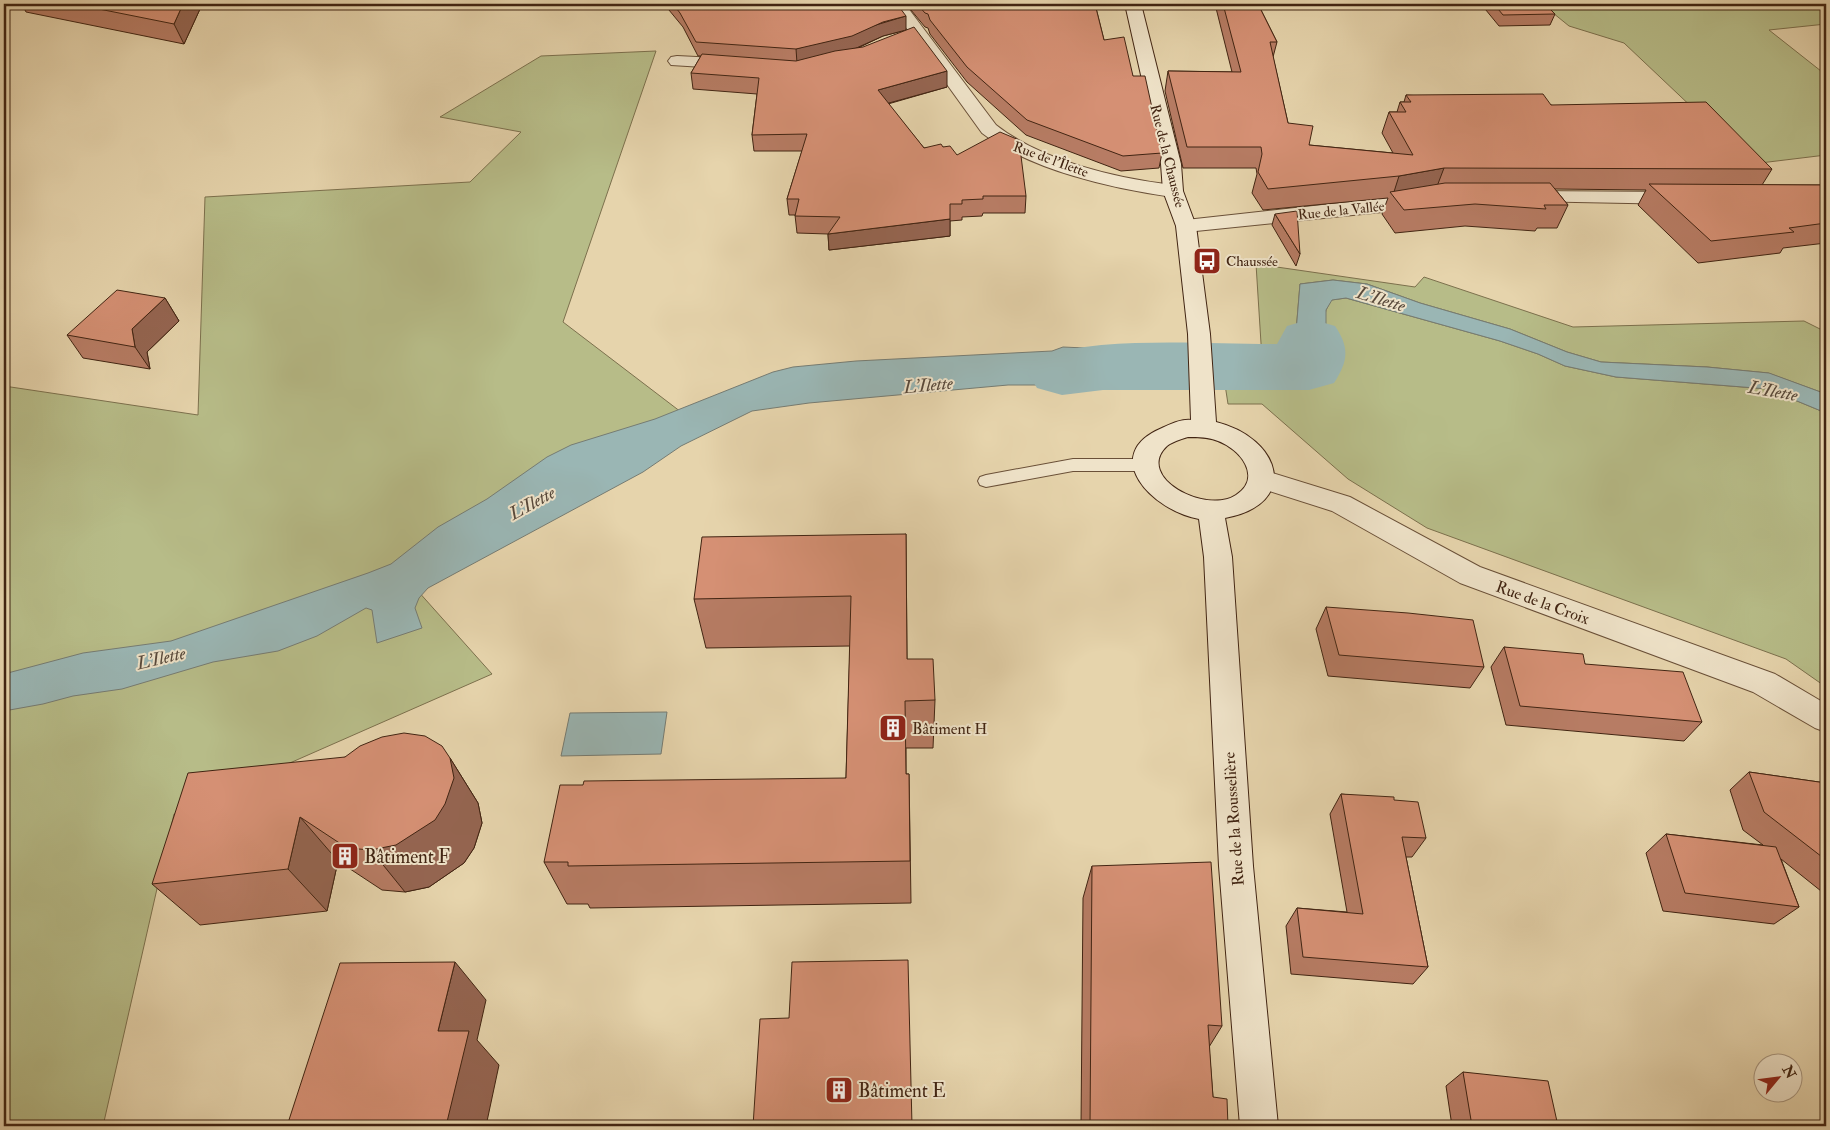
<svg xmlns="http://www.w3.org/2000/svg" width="1830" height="1130" font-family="'IM FELL Double Pica',serif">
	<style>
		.green { fill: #b7bc88; stroke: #7c704d }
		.water { fill: #9ab6b4; stroke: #767c73 }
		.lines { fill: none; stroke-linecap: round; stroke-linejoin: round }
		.river { fill: #9ab6b4; fill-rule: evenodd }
		.lane-casing { stroke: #6a5038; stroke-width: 2 }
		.street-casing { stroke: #6a5038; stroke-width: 2 }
		.secondary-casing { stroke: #412412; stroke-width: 2 }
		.lane { fill: #efe3c9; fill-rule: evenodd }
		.street { fill: #efe3c9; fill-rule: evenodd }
		.secondary { fill: #efe3c9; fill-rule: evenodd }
		.wall { fill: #b77c64; stroke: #412412 }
		.shaded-wall { fill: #956551; stroke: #412412 }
		.building { fill: #d59074; stroke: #412412 }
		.labels { text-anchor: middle; stroke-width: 4; stroke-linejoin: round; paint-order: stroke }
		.far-street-label { font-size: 14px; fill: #412412; stroke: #efe3c9 }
		.far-poi-label { font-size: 14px; fill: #412412; stroke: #efe3c9; text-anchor: start }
		.street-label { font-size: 16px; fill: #412412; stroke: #efe3c9 }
		.poi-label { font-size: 16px; fill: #412412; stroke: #efe3c9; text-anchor: start }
		.water-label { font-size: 18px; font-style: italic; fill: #57483a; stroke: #efe3c9 }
		.near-poi-label { font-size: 19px; fill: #412412; stroke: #efe3c9; text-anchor: start }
	</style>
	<rect width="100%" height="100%" fill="#e6d4ac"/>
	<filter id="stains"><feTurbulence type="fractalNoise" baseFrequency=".004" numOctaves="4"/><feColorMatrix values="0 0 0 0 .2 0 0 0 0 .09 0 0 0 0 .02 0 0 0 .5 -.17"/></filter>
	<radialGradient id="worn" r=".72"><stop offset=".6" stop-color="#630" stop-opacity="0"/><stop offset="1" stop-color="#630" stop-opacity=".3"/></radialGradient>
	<path class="green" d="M1542,4h284v20l-57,6 57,45v80l-74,9 -128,-121 -55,-17z
		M656,51l-93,271 118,90 -281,159 92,103 -318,140 -71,312h-99v-740l194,29 7,-218 265,-15 51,-50 -81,-15 101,-61z
		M1256,264l159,23 9,-10 149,50 231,-6 22,11v62l-58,-21 -61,-6 -106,-5 -34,-10 -57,-23 -90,-26 -53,-19 -34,-4 -33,4 -5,60 -11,12 -22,3z
		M1346,298l154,43 38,13 27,12 51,11 152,12 58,24v274l-40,-28 -359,-131 -79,-49 -86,-75h-34l-4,-26 4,2 61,2 24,-4 13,-68 5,-10z"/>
	<path class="water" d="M1333,280l34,4 53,19 90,26 57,23 34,10 106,5 62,6 57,21v19l-58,-24 -152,-12 -51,-11 -27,-12 -38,-13 -154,-43 -14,2 -6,10v59l-13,9 -24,4 -62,-2 -3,-2 -1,-22c23,1 58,12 72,-12l5,-60z
		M1063,347l111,5 2,27 -74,-4 -26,2 -25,8h-43l-199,18 -57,8 -71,35 -38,26 -215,116 -9,10 -4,10 7,20 -45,15 -5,-33 -6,-2 -49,28 -39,15 -65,11 -91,27 -49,7 -30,8 -39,7v-37l79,-21 88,-12 197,-68 23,-9 47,-37 49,-28 60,-42 24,-12 84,-26 118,-47 20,-5 63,-6 196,-10z
		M667,712l-6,42 -100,2 9,-43z"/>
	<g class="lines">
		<path class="river" d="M1311,319l24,7c15,22 13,35 -1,57l-25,7h-206l-41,5 -25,-7 -10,-16 10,-16c73,-20 164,-12 240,-12l10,-18z"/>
		<defs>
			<path id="lane" d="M1073,459h72l6,2 2,4 -2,4 -6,2h-72l-87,16 -6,-2 -2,-4 2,-4 6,-2z"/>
			<path id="street" d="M889,4h16l91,121c46,36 119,53 177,60l7,2 3,4 -3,4 -7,2c-60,-8 -143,-27 -191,-64z
				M677,56l59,3 6,1 3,4 -3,4 -6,1 -65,-4 -3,-4 3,-4z
				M1525,191l155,1 7,2 3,4 -3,4 -7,2 -162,-3 -3,-4 3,-4z
				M1422,194l7,2 3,4 -3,4 -37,7 -206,21 -7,-2 -3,-4 3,-4 7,-2z
				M1263,470l87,27 130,70 295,107 51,30v28l-11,-4 -62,-36 -293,-109 -128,-72 -78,-25 -4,-7 4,-7z"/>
			<path id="secondary" d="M1125,4h16l40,160 2,27 13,35 14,108 6,88c65,16 85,82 9,96l7,39 21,309 25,260h-38l-21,-260 -15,-309 -5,-38c-46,-8 -101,-64 -37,-91 9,-4 19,-9 29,-8l-3,-86 -12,-108 -13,-35 -2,-27zM1188,437c10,0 21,0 30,4 22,8 45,36 18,54 -30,20 -102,-18 -69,-49 5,-4 14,-7 21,-9z"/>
		</defs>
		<use href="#lane" class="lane-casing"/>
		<use href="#street" class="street-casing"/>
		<use href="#secondary" class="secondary-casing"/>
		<use href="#lane" class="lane"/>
		<use href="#street" class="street"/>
		<use href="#secondary" class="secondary"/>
	</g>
	<path class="wall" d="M22,4h175l3,5 -16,35 -158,-32z
		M664,4h233l9,26 -23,6 -25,12 89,39 -59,17 36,44 19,-1 83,49 -1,17h-42l-1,3 -20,1v3l-12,1v15l-121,14 -1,-16 -31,-1 -2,-18h-6l-2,-16 15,-48h-48l-2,-16 5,-41 -64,-5 -2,-16 10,-17h-3l-15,-29z
		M906,4h189l9,36 29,36 29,77 -3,15 -38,3 -95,-36 -59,-53 -37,-48 -2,-6 -3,-1z
		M1215,4h43l19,38 -4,15 15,66 21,22 84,8 -11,-20 7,-21h8l3,-10h4l2,-7 145,10 221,64 -10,16h64v58l-43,5 -3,5 -82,10 -60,-58 8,-15 -91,-1 13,16 -11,23h-20l-2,3 -70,-5 -70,7 -13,-19 6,-16 -125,12 -11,-17 5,-19 -1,-6h-73l-18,-77 3,-20 64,1z
		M1481,4h64l10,10 -5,11 -51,1z
		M1275,214l25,40 -4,12 -24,-41z
		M165,298l14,23 -32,31 3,17 -67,-11 -16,-23z
		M906,534l1,125 28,41 -2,48h-27v26h3l2,129 -321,5 -2,-4h-21l-23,-42 302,-84 4,-132 -144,2 -12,-49z
		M1326,607l158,60 -14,21 -142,-12 -12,-47z
		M1504,647l81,17 117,58 -18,19 -178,-16 -15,-58z
		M345,757l105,1 28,45 4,20 -8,25 -10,15 -35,24 -24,5 -23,-2 -44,-29 -11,50 -127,14 -48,-41z
		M1749,772l77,11v112l-45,-36 18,48 -25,17 -111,-13 -17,-58 20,-19 97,11 -20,-15 -13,-40z
		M1341,794l53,6 32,38 -14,19h-6l22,110 -15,17 -122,-10 -5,-48 11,-18 50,4 -17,-98z
		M1092,866l130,160 -13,21 4,50 15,29h-147l2,-228z
		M1463,1072l95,54h-106l-6,-40z"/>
	<path class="shaded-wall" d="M183,4h14l3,5 -16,35 -10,-20z
		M906,16v14l-23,6 -31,14 -55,13 -1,-14z
		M947,71v16l-69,19v-16z
		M1444,168l-8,21 -43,6 6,-19z
		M950,219v17l-121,14 -1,-16z
		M165,298l14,23 -32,31 3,17 -15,-22 -3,-18z
		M450,758l28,45 4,20 -8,25 -10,15 -35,24 -24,5 -34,-42z
		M300,817l38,44 -11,50 -39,-42z
		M455,962l31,38 -9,40 22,25 -13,61h-40l-8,-95z"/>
	<path class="building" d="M74,4h109l-9,20z
		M673,4h224l9,12 -23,6 -31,14 -56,13 -100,-7 -16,-29z
		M917,4h178l9,36 20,-3 9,39h12l17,77 -39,3 -96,-36 -60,-53 -37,-47 -2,-6 -3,-1z
		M1223,4h35l19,38h-7l18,81 25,3 -4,19 104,10 -24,-43h17l-6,-10h11l-5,-7 137,-1 8,11 155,-3 66,67 -328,-1 -45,8 -131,13 -10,-17 4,-18 -1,-7h-74l-19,-76 73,1z
		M1494,4h51l10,10 -52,1z
		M914,27l33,44 -69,19 46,58 17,-4 2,3 7,-1 7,9 43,-23 19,8 7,56h-43v3l-21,1v4h-12v15l-122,15 12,-17 -45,-1 4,-17h-12l20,-65 -55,1 7,-57 -68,-5 11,-19 94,7 39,-10 28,-4z
		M1445,183h105l18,22h-24l2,4 -71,-5 -71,6 -14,-18z
		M1649,184l177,1v38l-37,5 5,4 -83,9z
		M1297,211l3,43 -25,-40z
		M117,290l48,8 -33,31 3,18 -68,-12z
		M906,534l1,125h26l2,41 -30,1 1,73h3l1,87 -342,5v-4h-24l16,-77h23l1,-4 262,-3 5,-182 -157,3 8,-62z
		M1326,607l82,6 65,7 11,47 -145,-12z
		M1504,647l79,7 2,10 98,8 19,50 -182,-16z
		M404,733l21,3 17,10 8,12 4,20 -9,26 -10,16 -39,25 -25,5 -24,-2 -47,-31 -12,52 -136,15 36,-111 157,-16 15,-11 22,-9z
		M1749,772l77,11v77l-62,-48z
		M1341,794l53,3v3l24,2 8,36 -24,-1 26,130 -125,-10 -6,-49 66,6z
		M1666,834l110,13 23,60 -114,-14z
		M1211,862l11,164 -14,-1 5,72 14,2 1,27h-138l2,-260z
		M908,960l4,166h-159l7,-107 29,-1 3,-56z
		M455,962l-17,69h31l-23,95h-159l53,-163z
		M1463,1072l85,9 10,45h-86z"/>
	<defs>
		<symbol id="bus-square" viewBox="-11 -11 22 22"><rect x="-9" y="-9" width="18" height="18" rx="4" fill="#8f2418" stroke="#efe3c9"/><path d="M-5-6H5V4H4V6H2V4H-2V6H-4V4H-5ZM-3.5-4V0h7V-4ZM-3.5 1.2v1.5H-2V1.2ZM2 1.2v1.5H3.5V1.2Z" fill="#fff"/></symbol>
		<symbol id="building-square" viewBox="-11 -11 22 22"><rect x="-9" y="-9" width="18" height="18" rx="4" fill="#8f2418" stroke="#efe3c9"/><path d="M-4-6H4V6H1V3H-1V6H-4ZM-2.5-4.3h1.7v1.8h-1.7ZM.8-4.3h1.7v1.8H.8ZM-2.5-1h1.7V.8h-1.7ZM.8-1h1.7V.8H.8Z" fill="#fff"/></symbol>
	</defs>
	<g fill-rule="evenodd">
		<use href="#bus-square" x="1191" y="245" width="32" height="32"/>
		<use href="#building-square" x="877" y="712" width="32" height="32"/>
		<use href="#building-square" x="329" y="840" width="32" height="32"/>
		<use href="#building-square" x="823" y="1074" width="32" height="32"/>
	</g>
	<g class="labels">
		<g class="far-street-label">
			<text transform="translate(1168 156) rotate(76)" y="5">Rue de la Chaussée</text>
			<text transform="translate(1051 159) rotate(20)" y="5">Rue de l'Îlette</text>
			<text transform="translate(1341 210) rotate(-6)" y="5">Rue de la Vallée</text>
		</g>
		<g class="far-poi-label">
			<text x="1226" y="266">Chaussée</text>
		</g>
		<g class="street-label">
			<text transform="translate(1543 602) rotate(20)" y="6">Rue de la Croix</text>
			<text transform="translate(1233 819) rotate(-94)" y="6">Rue de la Rousselière</text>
		</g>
		<g class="poi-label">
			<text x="912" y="734">Bâtiment H</text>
		</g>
		<g class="water-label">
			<text transform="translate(1381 299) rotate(17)" y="6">L'Ilette</text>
			<text transform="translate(928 385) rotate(-5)" y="6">L'Ilette</text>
			<text transform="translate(1773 391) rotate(10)" y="6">L'Ilette</text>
			<text transform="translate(532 503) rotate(-29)" y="6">L'Ilette</text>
			<text transform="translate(161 658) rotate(-13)" y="6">L'Ilette</text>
		</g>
		<g class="near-poi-label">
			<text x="364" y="863">Bâtiment F</text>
			<text x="858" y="1097">Bâtiment E</text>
		</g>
	</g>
	<rect width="1830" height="1130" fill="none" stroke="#e6d4ac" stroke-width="20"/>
	<rect x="5" y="5" width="1820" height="1120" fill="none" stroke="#412412" stroke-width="2.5"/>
	<rect x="10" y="10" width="1810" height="1110" fill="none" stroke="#412412"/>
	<g transform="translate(1778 1078) rotate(61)"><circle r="24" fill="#efe3c9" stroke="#a99780"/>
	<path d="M0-4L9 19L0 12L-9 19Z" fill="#8f2418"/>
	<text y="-8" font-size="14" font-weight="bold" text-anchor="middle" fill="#412412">N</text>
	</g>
	<rect width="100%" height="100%" filter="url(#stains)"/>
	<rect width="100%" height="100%" fill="url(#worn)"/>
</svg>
